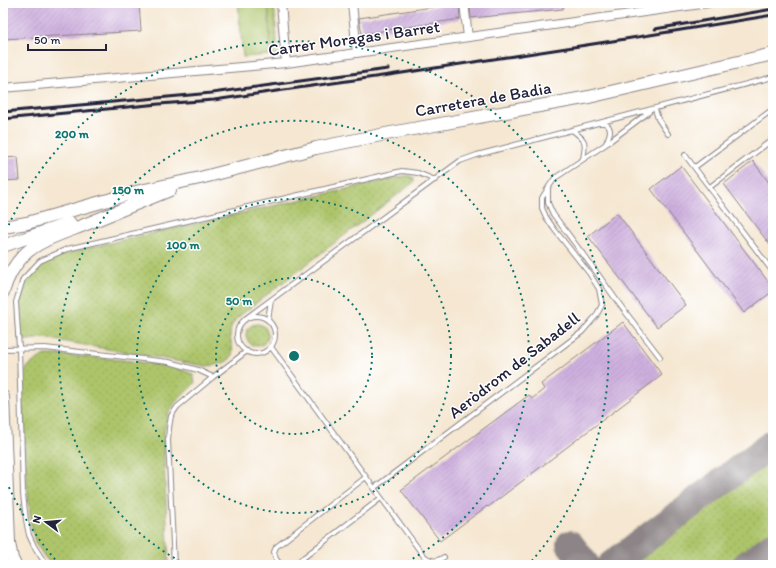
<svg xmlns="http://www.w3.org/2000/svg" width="776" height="568" font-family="Itim,sans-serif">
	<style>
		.grass { fill: url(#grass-dots); stroke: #687453 }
		.green { fill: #adc56b; stroke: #687453 }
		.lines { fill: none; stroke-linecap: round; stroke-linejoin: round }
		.taxiway { stroke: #8c8486; stroke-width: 28 }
		.building { fill: url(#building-hatch) }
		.lane-casing { stroke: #8c8486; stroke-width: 6 }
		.street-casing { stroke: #8c8486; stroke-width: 10 }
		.secondary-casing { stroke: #8c8486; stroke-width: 14 }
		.path { stroke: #8c8486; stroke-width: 2; stroke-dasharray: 3 3; stroke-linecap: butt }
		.lane { stroke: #fff; stroke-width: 4 }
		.street { stroke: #fff; stroke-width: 8 }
		.secondary { stroke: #fff; stroke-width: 12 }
		.rail { stroke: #22223b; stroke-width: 3 }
		.ring { fill: none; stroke: #0f766e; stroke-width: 2; stroke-dasharray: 2 4 }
		.labels { text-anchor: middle; stroke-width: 3; stroke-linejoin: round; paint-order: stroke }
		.street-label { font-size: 17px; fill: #22223b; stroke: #fff }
		.centre { fill: #0f766e; stroke: #fff; stroke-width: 2 }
		.ring-label { font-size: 12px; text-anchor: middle; font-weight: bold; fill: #0f766e; stroke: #fff; stroke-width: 3; stroke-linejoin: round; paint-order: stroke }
	</style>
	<defs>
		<pattern id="grass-dots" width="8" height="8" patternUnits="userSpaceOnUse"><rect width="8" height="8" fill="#adc56b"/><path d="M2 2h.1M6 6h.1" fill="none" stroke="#95a95e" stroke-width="1.8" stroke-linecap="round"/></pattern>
		<pattern id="building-hatch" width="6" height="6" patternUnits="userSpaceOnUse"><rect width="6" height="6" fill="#ceb0de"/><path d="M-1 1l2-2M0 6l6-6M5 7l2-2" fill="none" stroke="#b197bf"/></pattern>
	</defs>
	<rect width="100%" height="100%" fill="#fff"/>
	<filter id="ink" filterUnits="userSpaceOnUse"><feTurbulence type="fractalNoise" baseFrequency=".025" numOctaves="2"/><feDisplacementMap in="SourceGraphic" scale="8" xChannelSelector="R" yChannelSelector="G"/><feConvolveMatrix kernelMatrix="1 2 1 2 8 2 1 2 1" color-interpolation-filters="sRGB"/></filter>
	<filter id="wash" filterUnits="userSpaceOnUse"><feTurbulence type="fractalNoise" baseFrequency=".012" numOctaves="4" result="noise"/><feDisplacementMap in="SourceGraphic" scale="16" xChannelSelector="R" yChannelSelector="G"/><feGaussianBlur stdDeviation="0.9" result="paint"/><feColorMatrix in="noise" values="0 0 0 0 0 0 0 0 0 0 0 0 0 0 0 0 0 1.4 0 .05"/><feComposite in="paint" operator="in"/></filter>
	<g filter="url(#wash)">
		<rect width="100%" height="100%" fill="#f5e7d1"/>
		<path class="grass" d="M268,3h6l4,52h-7z
			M405,176h5l3,2 1,4 -176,135c-3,3 -6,7 -7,11 -2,7 0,13 1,19 4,17 -15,18 -27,19l-161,-28 -25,3c-1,-24 -5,-46 11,-66 4,-5 8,-10 14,-13 11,-5 23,-8 35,-12z
			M246 335a11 11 0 1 1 22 0a11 11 0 1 1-22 0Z
			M44,355h18l50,4 56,6 22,8 3,2 2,7 -1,2 -20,20 -6,10 -4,18v30l5,103h-117l-8,-9 -9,-14 -4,-18 -5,-49 -5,-100c6,-9 14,-14 23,-20z
			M773,453v80l-42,32h-103l20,-18z
			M773,555v10h-13z"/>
		<path class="green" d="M238,3h30l3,52 -28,2z"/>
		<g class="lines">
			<path class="taxiway" d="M570,544l16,21
				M611,565l162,-122
				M746,565l27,-20"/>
		</g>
		<g id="blocks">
			<path class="building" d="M3,3h136l2,28 -138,8z
				M459,3l1,16 -98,15 -3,-16z
				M470,3h93v6l-92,9z
				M18,157l2,23 -17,1v-23z
				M753,161l20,27v61l-49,-65z
				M681,166l92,122v3l-29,22 -93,-124z
				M617,213l69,92 -29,22 -69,-91z
				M623,322l39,53 -174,132 -1,-1 -47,35 -39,-51 128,-95 3,4 12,-10 -3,-5z"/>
		</g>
	</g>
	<g filter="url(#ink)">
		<use href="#blocks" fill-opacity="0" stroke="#8c8486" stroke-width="1"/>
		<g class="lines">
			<defs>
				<path id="lane" d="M655,109l3,10 10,15
					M602,122c12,5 8,12 4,21
					M572,130c15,11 14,12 11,29
					M685,155l88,117
					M695,167l78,-58
					M710,187l63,-48
					M548,190v13l5,11 44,59 23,32 40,52
					M237 335a19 19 0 1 1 38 0a19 19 0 1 1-38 0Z
					M245,319l215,-158 17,-6c98,-26 197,-51 296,-78
					M268,320l3,-20
					M271,347l152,208c8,7 13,7 21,2
					M3,349l42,-1 124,14 29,8 15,7
					M374,488l208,-156 14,-16 6,-11 -3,-16 -10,-16 -35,-44 -8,-12 -4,-9v-10l6,-10 7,-10 51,-34 43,-32
					M48,565l-5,-5 -9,-14 -5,-11 -3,-15 -3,-26 -4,-146 -3,-46 7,-23 17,-18 27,-12 335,-78 16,2 17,7
					M174,565l-6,-125 1,-12 2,-12 6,-9 36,-30 34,-26
					M281,565l-5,-6 -2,-7 2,-5 90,-70
					M294,565l87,-67"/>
				<path id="street" d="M281,3l5,60
					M352,3l5,50
					M464,3l4,34
					M3,88l283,-25 422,-60"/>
				<path id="secondary" d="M3,227l24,-4 113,-32 60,-13 116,-30 75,-15 198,-36 184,-43
					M3,246l67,-23
					M3,292c4,-14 11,-27 21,-37 13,-14 42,-23 60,-30 29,-12 57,-23 86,-35
					M3,397l5,117 1,29 3,16 3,6"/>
			</defs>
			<use href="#lane" class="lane-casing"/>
			<use href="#street" class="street-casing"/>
			<use href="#secondary" class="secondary-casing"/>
			<path class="path" d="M733,3l1,2 9,-2"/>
			<use href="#lane" class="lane"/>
			<use href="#street" class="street"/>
			<use href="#secondary" class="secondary"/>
			<path class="rail" d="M655,29l118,-20
				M3,112l209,-19 176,-24
				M3,119l156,-15 55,-4 175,-25 230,-35 154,-25"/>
		</g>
	</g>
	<g class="ring">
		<circle cx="294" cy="356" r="78"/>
		<circle cx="294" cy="356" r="157"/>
		<path d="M185 564A235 235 0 1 1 403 564"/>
		<path d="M59 564A314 314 0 0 1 4 476M4 236A314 314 0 1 1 529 564"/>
	</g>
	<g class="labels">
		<g class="street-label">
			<text transform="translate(354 38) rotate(-8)" y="6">Carrer Moragas i Barret</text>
			<text transform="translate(483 99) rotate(-10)" y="6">Carretera de Badia</text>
			<text transform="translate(514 365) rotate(-38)" y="6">Aeròdrom de Sabadell</text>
		</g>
	</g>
	<circle cx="294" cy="356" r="6" class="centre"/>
	<g class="ring-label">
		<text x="72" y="138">200 m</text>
		<text x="128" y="194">150 m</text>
		<text x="183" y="249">100 m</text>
		<text x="239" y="305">50 m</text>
	</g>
	<rect width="776" height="568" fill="none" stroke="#fff" stroke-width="16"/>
	<g transform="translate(46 522) rotate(286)" stroke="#ffffff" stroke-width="3" paint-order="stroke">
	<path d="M0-3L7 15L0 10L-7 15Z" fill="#22223b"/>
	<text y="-6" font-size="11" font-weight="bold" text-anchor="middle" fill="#22223b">N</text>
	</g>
	<path d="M28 44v6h78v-6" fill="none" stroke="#22223b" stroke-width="2"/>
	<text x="34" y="44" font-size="12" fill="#22223b" stroke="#ffffff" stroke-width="3" paint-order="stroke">50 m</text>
</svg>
